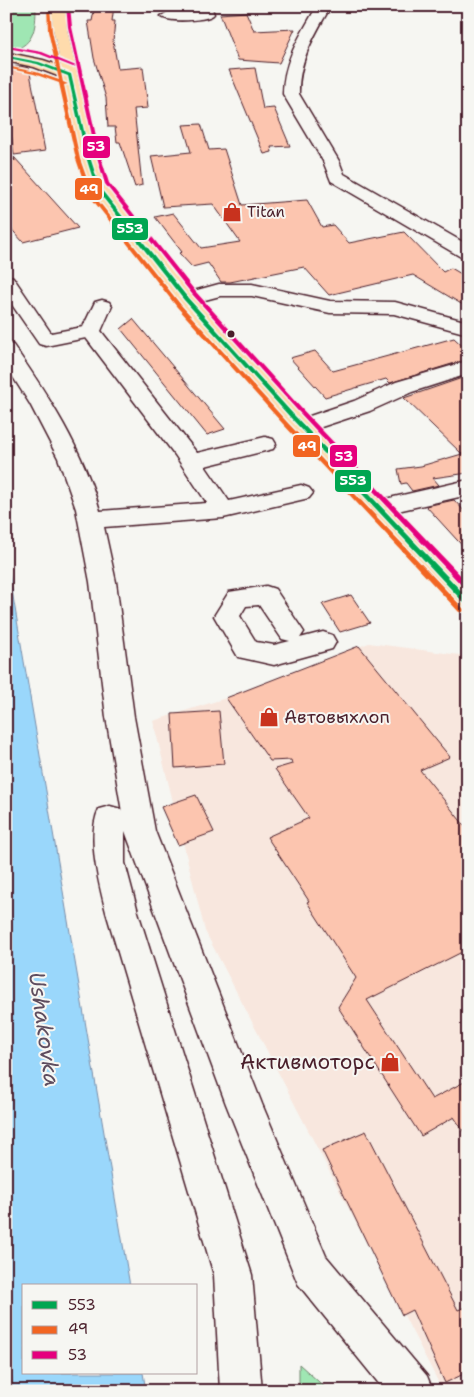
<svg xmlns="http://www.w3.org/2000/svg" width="474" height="1397" font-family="'Shantell Sans',sans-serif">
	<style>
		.built { fill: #f8e7de }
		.green { fill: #9fe6b3; stroke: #74826f }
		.water { fill: #9ad7fb; stroke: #7a8da8 }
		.building { fill: #fcc5af; stroke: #4a1f2b }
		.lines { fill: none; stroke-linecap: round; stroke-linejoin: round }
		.minor-casing { stroke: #4a1f2b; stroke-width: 3 }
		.major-casing { stroke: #4a1f2b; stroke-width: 3 }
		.minor { fill: #f6f6f2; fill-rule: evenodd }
		.major { fill: #fedbac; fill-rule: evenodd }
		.bus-1-casing { stroke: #f6f6f2; stroke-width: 3 }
		.bus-2-casing { stroke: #f6f6f2; stroke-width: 3 }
		.bus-3-casing { stroke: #f6f6f2; stroke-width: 3 }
		.bus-1 { fill: #00a651; fill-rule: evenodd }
		.bus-2 { fill: #f26522; fill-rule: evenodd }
		.bus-3 { fill: #e5007d; fill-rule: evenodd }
		.bus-dot { fill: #4a1f2b; stroke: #f6f6f2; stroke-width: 2 }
		.labels { text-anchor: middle; stroke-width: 4; stroke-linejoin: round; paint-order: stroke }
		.far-poi-label { font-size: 15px; fill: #4a1f2b; stroke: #f6f6f2; text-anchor: start }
		.poi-label { font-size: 18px; fill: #4a1f2b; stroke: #f6f6f2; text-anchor: start }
		.near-poi-label { font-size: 21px; fill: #4a1f2b; stroke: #f6f6f2; text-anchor: end }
		.near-water-label { font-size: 22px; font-style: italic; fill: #5e4d5f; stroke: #f6f6f2 }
		.line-badge { stroke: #f6f6f2; stroke-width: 2 }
		.badge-label { font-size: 14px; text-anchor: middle; font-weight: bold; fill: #fff }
	</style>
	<rect width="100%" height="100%" fill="#f6f6f2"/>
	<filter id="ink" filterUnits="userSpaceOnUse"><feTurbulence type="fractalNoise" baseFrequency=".02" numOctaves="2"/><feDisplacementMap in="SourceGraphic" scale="10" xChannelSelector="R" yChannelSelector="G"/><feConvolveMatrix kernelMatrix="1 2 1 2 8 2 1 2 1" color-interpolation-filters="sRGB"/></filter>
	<g filter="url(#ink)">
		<path class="built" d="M369,643l91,12 8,7v729h-25l-238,-460 -52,-210 73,-23z"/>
		<path class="green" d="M6,6h30c0,23 -2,42 -30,45z
			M6,1320l7,71h-7z
			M299,1364l30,27h-30z"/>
		<path class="water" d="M6,566l3,7 121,713h-106v87h119l3,18h-133l-7,-71z"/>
		<path class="building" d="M95,6h19l-2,15h3l-2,20 5,28 25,-2 5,41 -14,1 8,76 -7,2 -15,-45h-3l-2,-15h-7l-2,-29 -12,-40 -6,-37h4z
			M246,12l8,19 41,-2 -16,34 -41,-3 -18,-46z
			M20,66l9,2 16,83 -31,4 -6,-45h3l-5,-26v-17z
			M255,68l8,41 11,-1 16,38 -19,1 1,5 -8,2 -35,-84z
			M201,124l8,26 15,-1 18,56 65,-5 15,27 11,-2 16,18 55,-11 39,40 8,-4 17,10v30l-55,-33 -84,20 -25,-28 -74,15h-9l-13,-19 -16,4 -13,-14 3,-1 -27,-35 18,-4 28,35 39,-6 -27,-38 -50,3 -12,-51 40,-4 -8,-27z
			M6,151l9,10 -1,-4 64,71 -55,14 -17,-19z
			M133,319l92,110 -18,6 -86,-106z
			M454,338l14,13v8l-78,24 -4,-4 -61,18 -35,-39 25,-7 18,20z
			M468,376v97l-35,5 6,7 -27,6 -6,-8 -5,1 -3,-15 23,-3 41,-12 -58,-56z
			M454,500l14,15v37l-42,-46z
			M351,595l19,28 -30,9 -18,-28z
			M359,646l91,111 -30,13 48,60v119l-101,51 65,99 36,-19v58l-14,-21 -33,19 -83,-129 18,-29 -49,-76 2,-1 -42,-64 42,-19 -34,-49 17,-5 -1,-4 -21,1 -44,-63z
			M219,711l5,53 -49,4 -3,-54z
			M196,795l18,37 -36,13 -17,-38z
			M366,1131l92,179 10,-4v66l-23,11 -33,-73 -10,5 -80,-165z"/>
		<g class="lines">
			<defs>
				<path id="minor" d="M197,6h14l3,8c-5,7 -48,9 -53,2l7,-4 31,-2z
					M317,6h14c-16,28 -33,55 -32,88l40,67 5,13 124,71v14l-7,-2 -130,-76 -8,-20 -40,-67c0,-33 18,-60 34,-88z
					M6,275l7,2 38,56 32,-6 12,-25 7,-2 7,2 3,4 -11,25 96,122 68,-16 8,2 3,5 -3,5 -68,17 24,35 72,-16 8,3 4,5 -4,5 -86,20 -119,9 12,55 18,135 21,114 107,273 64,152 101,120 6,15h-48l-87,-107 -72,-180 -101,-273v32l13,49 114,363 10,116h-42l-6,-116 -108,-363c-7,-28 -20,-76 -7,-103l11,-3 11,3 1,3 -16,-95 -16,-135 -14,-73 -18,-51 -28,-54 -24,-38v-23l7,2c35,50 71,106 87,166l107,-8 -32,-48 -89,-117 -40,8 -7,-2 -33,-48z
					M219,284h33l78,17 65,1 73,20v12l-74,-20 -64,-1 -78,-17h-32l-34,9 -7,-2 -3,-4 3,-4z
					M468,361v13l-56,18 -42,19 -67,22 -8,-2 -3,-5 3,-5 59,-20 42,-19z
					M468,480v15l-88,20 -8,-3 -4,-5 4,-5z
					M266,586l9,3 29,43 -4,6 23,-6 9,3 4,7 -4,7 -58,16 -36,-8 -24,-41 15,-24zM259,605l23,34 8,2 -16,4 -18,-3 -16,-26 6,-10z"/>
				<path id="major" d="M51,6h14l2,23 29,128 10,30 87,108 107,116 168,176v25l-9,-3 -175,-188 -105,-118 -87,-111 -12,-35 -17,-79 -29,-11 -28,-6v-8h3l34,7 18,6 -8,-37z"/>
			</defs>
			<use href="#minor" class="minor-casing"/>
			<use href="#major" class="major-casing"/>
			<use href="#minor" class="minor"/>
			<use href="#major" class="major"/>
			<defs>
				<path id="bus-1" d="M8,56l31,6 32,12 19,83 10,31 88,110 106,117 174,183v7h-2l-176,-188 -106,-117 -88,-111 -10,-32 -18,-81 -31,-12 -29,-6z"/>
				<path id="bus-2" d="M47,6l3,1 2,24 11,51 5,2 -4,1 16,74 12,34 89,112 106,117 176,186 2,2 -2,2h-4l-176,-188 -106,-117 -89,-113 -12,-35 -17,-76 -25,-9 -28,-6v-2l30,6 23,8 -11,-49z"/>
				<path id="bus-3" d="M66,6h4l2,21 28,127 9,29 87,109 105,116 167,175v7h-2l-169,-180 -105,-116 -87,-110 -9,-30 -28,-127z
					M8,46l34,6 34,14 -3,1 -33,-13 -33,-6 -1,-1z"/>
			</defs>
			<use href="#bus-1" class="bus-1-casing"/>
			<use href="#bus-2" class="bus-2-casing"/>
			<use href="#bus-3" class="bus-3-casing"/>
			<use href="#bus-1" class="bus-1"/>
			<use href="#bus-2" class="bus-2"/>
			<use href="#bus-3" class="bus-3"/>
		</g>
	</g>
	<defs>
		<symbol id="shop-bare" viewBox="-9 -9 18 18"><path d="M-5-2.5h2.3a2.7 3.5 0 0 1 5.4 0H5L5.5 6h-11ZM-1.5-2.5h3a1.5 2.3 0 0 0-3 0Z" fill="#c8321e" stroke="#f6f6f2" stroke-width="2.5" paint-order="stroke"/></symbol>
	</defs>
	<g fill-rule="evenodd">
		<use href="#shop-bare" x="218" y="198" width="28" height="28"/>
		<use href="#shop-bare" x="255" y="703" width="28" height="28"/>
		<use href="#shop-bare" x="376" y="1048" width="28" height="28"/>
	</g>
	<circle class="bus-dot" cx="231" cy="334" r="4.5"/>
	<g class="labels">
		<g class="far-poi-label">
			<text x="247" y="217">Titan</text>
		</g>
		<g class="poi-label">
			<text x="284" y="723">Автовыхлоп</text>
		</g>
		<g class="near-poi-label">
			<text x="375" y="1069">Активмоторс</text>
		</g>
		<g class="near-water-label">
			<text transform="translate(45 1029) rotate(82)" y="8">Ushakovka</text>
		</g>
	</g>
	<g class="line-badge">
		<rect x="82" y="135" width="29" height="24" rx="5" fill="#e5007d"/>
		<rect x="74" y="177" width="29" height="24" rx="5" fill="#f26522"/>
		<rect x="111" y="217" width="38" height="24" rx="5" fill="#00a651"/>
		<rect x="292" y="434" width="29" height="24" rx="5" fill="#f26522"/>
		<rect x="329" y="444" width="29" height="24" rx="5" fill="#e5007d"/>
		<rect x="334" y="469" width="38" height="24" rx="5" fill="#00a651"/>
	</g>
	<g class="badge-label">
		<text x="96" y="151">53</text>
		<text x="89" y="194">49</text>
		<text x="130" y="233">553</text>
		<text x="307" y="451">49</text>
		<text x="344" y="461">53</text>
		<text x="353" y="485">553</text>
	</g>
	<rect width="474" height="1397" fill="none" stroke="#f6f6f2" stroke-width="25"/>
	<rect x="12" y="12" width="449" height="1372" fill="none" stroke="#4a1f2b" stroke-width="2" filter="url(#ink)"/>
	<rect x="22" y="1284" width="175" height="90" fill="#f6f6f2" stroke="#b1a0a2"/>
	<rect x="32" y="1301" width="25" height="8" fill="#00a651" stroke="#b1a0a2"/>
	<text x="68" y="1310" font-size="15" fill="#4a1f2b">553</text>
	<rect x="32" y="1326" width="25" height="8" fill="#f26522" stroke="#b1a0a2"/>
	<text x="68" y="1334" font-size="15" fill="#4a1f2b">49</text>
	<rect x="32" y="1351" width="25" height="8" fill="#e5007d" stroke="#b1a0a2"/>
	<text x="68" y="1360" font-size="15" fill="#4a1f2b">53</text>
</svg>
